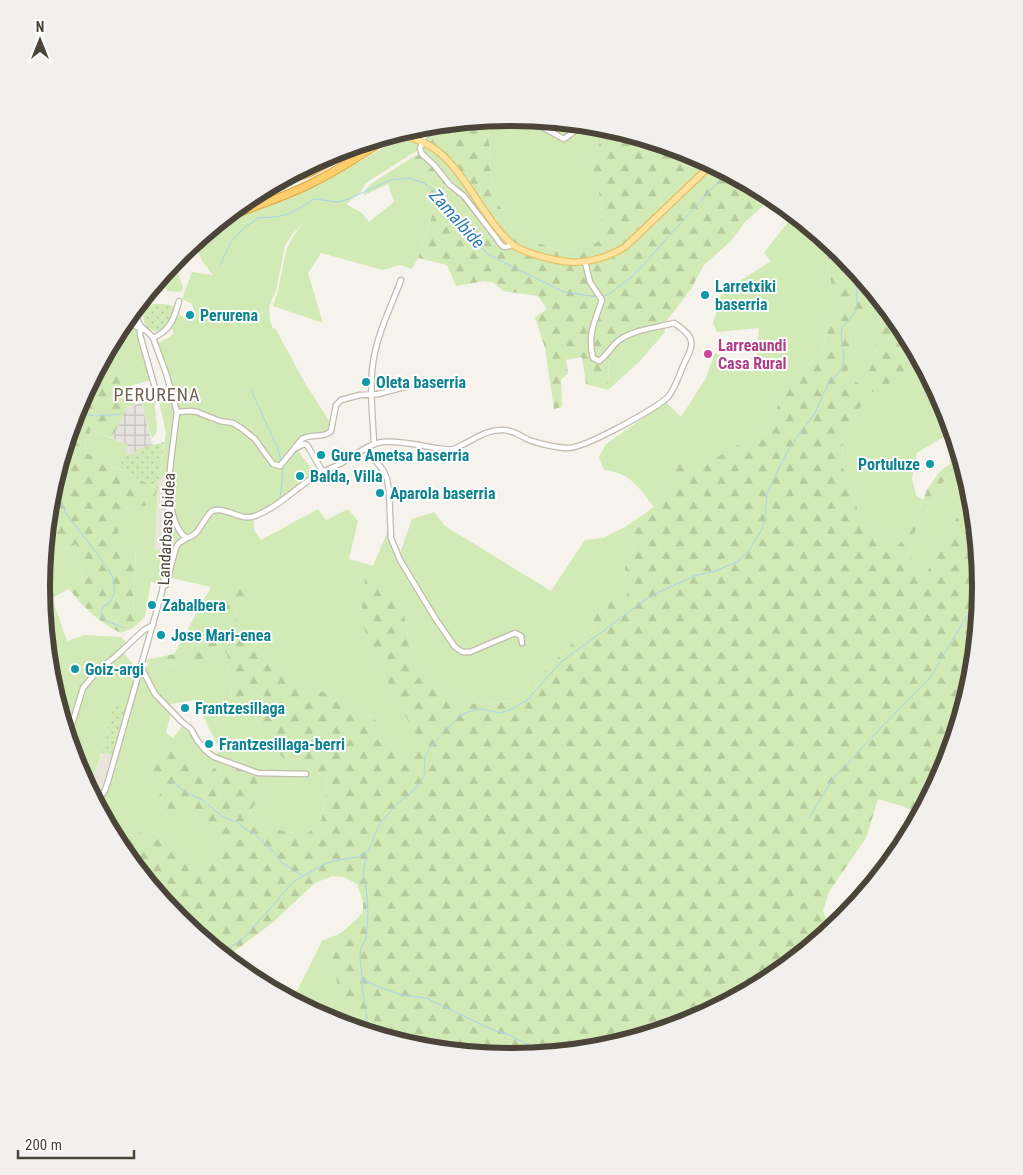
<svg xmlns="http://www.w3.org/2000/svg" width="1023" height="1175" font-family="'Roboto Condensed',sans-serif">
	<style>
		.residential { fill: #eae5da }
		.industrial { fill: url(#industrial-grid) }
		.grass { fill: #d2eab5; fill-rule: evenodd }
		.forest { fill: url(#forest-firs) }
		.park { fill: url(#park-dots) }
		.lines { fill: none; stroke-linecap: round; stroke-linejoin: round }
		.stream { stroke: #a9d4f2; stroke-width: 1 }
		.minor-casing { stroke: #c2bbae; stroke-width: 7 }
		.major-casing { stroke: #e6c16a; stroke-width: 8 }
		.highway-casing { stroke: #e0a43c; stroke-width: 9 }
		.minor { stroke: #fff; stroke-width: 4.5 }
		.major { stroke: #ffe39c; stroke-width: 5.5 }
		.highway { stroke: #ffcf6e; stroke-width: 7 }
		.culture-dot { fill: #0f9aa8; stroke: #fff; stroke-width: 2 }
		.hotel-dot { fill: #d1479c; stroke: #fff; stroke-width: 2 }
		.labels { text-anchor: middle; stroke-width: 4; stroke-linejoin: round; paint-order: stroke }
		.culture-label { font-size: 16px; font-weight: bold; fill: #0d838f; stroke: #fff; text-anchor: start }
		.hotel-label { font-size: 16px; font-weight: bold; fill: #b23c85; stroke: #fff; text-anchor: start }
		.street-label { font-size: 16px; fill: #4b4439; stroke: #fff }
		.water-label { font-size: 18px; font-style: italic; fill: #2e7ab2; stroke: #fff }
		.neighbourhood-label { font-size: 18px; letter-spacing: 1px; fill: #6e6250; stroke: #fff }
		.rim { fill: none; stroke: #4b4439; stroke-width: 6 }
	</style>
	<defs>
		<pattern id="industrial-grid" width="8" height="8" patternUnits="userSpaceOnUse" patternTransform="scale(1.25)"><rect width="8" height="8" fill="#e6e2dd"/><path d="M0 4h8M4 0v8" fill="none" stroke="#c7c3be"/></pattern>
		<pattern id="forest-firs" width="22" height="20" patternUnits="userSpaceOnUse" patternTransform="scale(1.25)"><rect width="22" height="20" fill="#d2eab5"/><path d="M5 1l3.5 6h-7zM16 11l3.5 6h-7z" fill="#b6ca9c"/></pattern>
		<pattern id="park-dots" width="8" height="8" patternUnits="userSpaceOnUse" patternTransform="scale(1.25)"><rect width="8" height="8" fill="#d2eab5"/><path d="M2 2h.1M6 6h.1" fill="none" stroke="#b6ca9c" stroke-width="1.8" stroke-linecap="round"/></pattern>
	</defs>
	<rect width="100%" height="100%" fill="#f6f3ec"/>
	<path class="residential" d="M167,475l-2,76 -10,-1 4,-70z
		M101,752l12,4 -7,29 -11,17 -5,-10z"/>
	<path class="industrial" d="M141,402l12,43 -16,5 -4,6 -8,-4 2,-7 -15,-7 15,-31 8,-2z"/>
	<path class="grass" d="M512,117l93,10 -6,18 -10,15 8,20 5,32 -4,30 -37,10 -29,-12 -20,-12 -20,-36 -4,-63 -10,-8z
		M396,140h10l14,3 -2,7 -52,33 -6,10 -14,11 16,9 7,9 25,-20 -6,-18 -25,12 4,-8 5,-5 44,-28 4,-1 -6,4 19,55 -15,45 -6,11 -12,-4 -17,5 -62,-17 -13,20 15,50 -50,-17 5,-16 8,-39 5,-11 12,-18 -12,14 -6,10 -9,45 -5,10 -2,7 1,12 3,9 2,-1 30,55 25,39v6l-2,4 -24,6 -9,9 22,29 -63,41v13l7,10 57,-31 8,11 22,-11 10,12 -9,38 24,7 16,-38 10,28 13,-37 22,-7 11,14 106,65 34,-51 18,-2 22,-11 11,11 -11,29 2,30 -35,13 3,20 -18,9 -63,62 -46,3 -30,-17 -26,-29 -10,-54 -35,33 27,59 25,42 -22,18 -23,-38 -45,-25 -35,-9 -32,-30 -23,-25 -3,-18 -16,-11 -6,5 21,31 -5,8 -18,-5 -38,15 37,-67 -44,-10 3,-98 8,-71 -20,-65 10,-5 6,-5 -4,-6 7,-14 15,9 4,-4 -4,-14 -10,-5 10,-27 21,3 -11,-14 -4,-10 -16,11 -5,9 6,15 -2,6 -14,-1 -1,-3 -5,2 -3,-8h-1l22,-27 37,-31 51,-17 38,-16 56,-30z
		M794,214l32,27 -1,2 7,47 14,11 -17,18 -7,36 -30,21 -24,51 -66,40 -26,-3 -6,28 -16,15c-16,-20 -23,-34 -50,-37l-5,-13 7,-13 60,-42 15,15 25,-39 9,-25 37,19 4,-4 3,-40 -42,4 -4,-9 5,-16 -4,-4 16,-16 41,-26 -7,-8z
		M868,285l16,19 -12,60 -6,14 46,-5 4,-22 30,57 8,26 -14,5 -23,14 -5,26 4,16 7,5 -9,25 -17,22 -37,-31 -18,-51 1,-31 18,-28 -16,-30 6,-20 -1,-26 20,-22z
		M123,323l15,9 13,48 -21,6 5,19 -8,2 -9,-38 -21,2z
		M665,323v9l-25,29 -32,29 1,-42 11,-14z
		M170,394l4,20 -7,61 -8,5 7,-47 -8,-36z
		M154,398l3,30 -1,6 -4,4 -11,-36z
		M91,430l37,15 -9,24 -34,-17 1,-13z
		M960,460l2,2 11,34 2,24 -18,-3 -31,57 -18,-19 7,-23 24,-44z
		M158,489l-3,61 10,1 -3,33 -11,-2 -6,34 -2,3 -10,-8 3,-64 -23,-2 12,-36 26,-4z
		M76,544l7,37 -31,17 15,43 18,-6 36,2 5,5 -5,8 17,20 -12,41 -11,-7 -21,72 -4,16 -13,-25 -27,-88 -9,-91 3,-29z
		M227,653l5,47 16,-7 14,36 34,28 32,23 -7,43 -16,12 -30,-6 -26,-17 14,-17 8,-14 -62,-7 -39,-24 -21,22 13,13 34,27 3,13 23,13 -19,34 -49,-40 -7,5 -25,-17 -15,4 -10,-20 7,-6 37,-125 8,-9 30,2zM195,700l25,50 -7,7 -31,-31 -9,12 -7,-5 5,-20 -6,-8z
		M322,941l9,4 10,60 15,8 3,17 -28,-8 -44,-24 11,-9z
		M614,1024l42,4 4,3 -48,15z"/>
	<path class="forest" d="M478,121l10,8 4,63 20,36 20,12 29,12 37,-10 4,-30 -5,-32 -8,-20 10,-15 6,-18 87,26 13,10 2,-2 66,36 -28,25 -14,19 -27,24 -13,24 -26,34 -45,11 -11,15 -1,41 -22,-6 -4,-27 -16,3 2,13 -7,7 1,27 -8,2 -9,-61 -10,-31 12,-8 -9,-13 -35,-5 -9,-8 -9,-2 -29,5 -9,-21 -29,-7 15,-45 -19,-55 6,-4 7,-24 14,-6z
		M826,241l18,14 24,30 2,23 -9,16 -11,6 1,26 -5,19 17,11 -2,20 -18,28 -1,31 18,51 37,31 17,-22 13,-35 13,-19 10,-7 1,-12 6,-8 4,14 -22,30 -24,44 -7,23 18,19 31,-57 18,3 7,68 -9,92 -27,88 -25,46 -19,-8 -24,-7 -12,39 -37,54 -6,19 8,20 -58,48 -82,43 -31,9 -4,-3 -41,-3 -3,21 -9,3 -92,9 -92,-9 -60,-19 -3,-17 -15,-7 -10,-60 -9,-5 19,-8 16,-14 6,-8v-9l-6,-18 -13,-7 -12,-1 -17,7 -44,41 -46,34 -46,-38 -59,-71 -13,-25 15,-4 25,17 7,-5 49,40 19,-34 -23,-13 -3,-13 -21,3 -17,-13 4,-17 -13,-13 1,-17 20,-5 39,24 11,-13 51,20 -8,14 -14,17 26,17 30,6 16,-12 7,-43 -32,-23 -13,1 -21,-29 -14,-35 -16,6 -5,-47 -48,13 -30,-2 -4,-4 29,-6 38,-15 18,5 5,-8 -21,-31 6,-5 17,-20 19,9 -20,23 3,17 23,25 32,30 35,9 45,25 23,38 21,-18 -24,-42 -27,-59 -6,-20 4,-40 14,-2 23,29 10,54 26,29 30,17 46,-3 63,-62 18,-9 -3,-20 12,-13h23l-2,-30 11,-29 -11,-11 29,-20 16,-15 6,-28 26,2 66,-39 24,-51 30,-21 7,-36 17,-18 -14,-11 -7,-47z
		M884,304l19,22 13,25 -4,22 -40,19 -6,-14 6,-14z
		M118,369l9,38 -15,31 -21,-8 -5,9 -1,13 73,37 -7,16 -26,4 -11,36 22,2 -3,63 10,9 -10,9 -12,5c-20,-9 -38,-26 -52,-44l14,-8 -7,-37 -32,15 6,-64 27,-88 20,-36z"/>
	<path class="park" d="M155,304h9l11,2c-6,15 -11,34 -30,21l-4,-20z
		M164,442l-6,47 -39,-20 6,-17 8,4 3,-6z
		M115,703l11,8 -13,45 -12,-4z"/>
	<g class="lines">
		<path class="stream" d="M220,265l11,-23 13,-14 14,-10 16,-1 12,-2 9,-4 19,-12 24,3 11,-3 41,-19 19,-2 15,5 18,14 29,40 17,17 21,11 55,27 33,5
			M604,296l5,-2 24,-18 94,-104
			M251,390l27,59 3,12
			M77,407l8,7 10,2 26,-2
			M54,484l11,28 36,47 12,18 2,12 -2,8 -5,7 -5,3 -2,7 5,7 19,7
			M280,498l3,-26 -1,-4
			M170,780l16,12 16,8 20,16 16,7 9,7 7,3 23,22 4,7 14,9 7,4
			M809,818l23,-38 41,-44 57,-58 38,-64 14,-27
			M366,853l-3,24 3,9 2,28 -2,25 -5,8 -1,10 3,35 6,41
			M220,954l24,-16 50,-57 29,-16 10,-4 24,-4 9,-4 4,-5 5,-14 6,-12 16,-18 17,-14 10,-13 1,-20 4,-8 30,-33 12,-5 10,-2 19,4 12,-4 15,-9 34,-38 84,-62 14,-8 35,-16 18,-4 25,-10 11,-10 14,-23 3,-13 2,-21 6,-15 17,-33 25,-34 14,-31 8,-7 6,-10 1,-9 -3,-21 1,-8 11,-12 4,-7v-37
			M362,979l17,8 23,8 24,3 67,32 17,5 30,16 12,3"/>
		<defs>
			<path id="minor" d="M534,119l10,9 20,11 11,-8 5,-7
				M424,137c9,-10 20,-2 28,-14
				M422,143l-2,6 2,5 12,11 16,20 14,11 33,43c4,7 8,11 15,5
				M137,318c4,13 10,11 16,20l13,35 11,39 -6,48 -3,33
				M126,319h10l2,-2v-5
				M132,324l5,3 5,1 -2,3v4l17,60v4
				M153,338c4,-2 8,-4 11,-7 9,-7 12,-20 15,-30
				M177,412l15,-1 5,1 23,9 13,2 8,5 14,11 12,17 6,8 7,2 22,-27c10,-6 21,0 29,-8l5,-26 5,-5 19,-5 18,-1 30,-8
				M374,444c-1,-26 -5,-54 -1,-81 4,-29 18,-56 28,-83
				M296,448l8,-4 3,1 16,27
				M366,449l17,21 4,9 2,12 2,47 9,22 35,58 20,29 7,5h8l45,-19 6,3 1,7
				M168,492c3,14 6,39 19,46 13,-3 15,-18 25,-27 14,-5 29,11 43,5 23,-9 40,-27 60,-40 9,-6 21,-9 30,-15 12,-7 24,-17 37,-19 16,-2 37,3 53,6 6,0 13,3 19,1 3,-1 7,-4 10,-5 12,-6 25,-15 39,-14 9,0 16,5 24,9 8,4 31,9 40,9 17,1 88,-39 101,-51 5,-6 12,-23 15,-31 11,-22 14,-28 -9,-43 -18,5 -40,6 -56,18 -7,6 -11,14 -19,20l-6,-3c-6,-23 2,-37 9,-58l-12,-18 -5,-20
				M166,585l10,-38 3,-4 8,-5
				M141,667l14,27 27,28 9,7 6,11 8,10 9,7 44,16 48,1
				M68,737l15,-49 15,-18 17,-13 29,-27 9,-5
				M96,804l9,-14 4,-12 53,-186 5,-35 1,-56"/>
			<path id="major" d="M402,136c43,6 61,44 84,77 8,12 16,23 27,32 12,8 29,12 43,15 25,6 47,0 69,-13l87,-83"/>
			<path id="highway" d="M260,191l51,-19 52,-29
				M226,217c30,-11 62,-21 90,-36 27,-14 52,-30 77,-47"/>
		</defs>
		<use href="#minor" class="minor-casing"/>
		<use href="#major" class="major-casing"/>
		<use href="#highway" class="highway-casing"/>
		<use href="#minor" class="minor"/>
		<use href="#major" class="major"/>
		<use href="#highway" class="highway"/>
	</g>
	<g class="culture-dot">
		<circle cx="705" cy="295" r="5"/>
		<circle cx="190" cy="315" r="5"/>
		<circle cx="366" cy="382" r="5"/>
		<circle cx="321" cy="455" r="5"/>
		<circle cx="930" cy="464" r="5"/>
		<circle cx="300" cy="476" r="5"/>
		<circle cx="380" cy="493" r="5"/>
		<circle cx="152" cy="605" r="5"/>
		<circle cx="161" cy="635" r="5"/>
		<circle cx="75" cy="669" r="5"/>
		<circle cx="185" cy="708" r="5"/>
		<circle cx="209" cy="744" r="5"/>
	</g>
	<circle class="hotel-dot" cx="708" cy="354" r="5"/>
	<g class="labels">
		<g class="culture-label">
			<text x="715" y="292">Larretxiki<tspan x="715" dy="18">baserria</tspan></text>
			<text x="200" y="321">Perurena</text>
			<text x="376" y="388">Oleta baserria</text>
			<text x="331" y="461">Gure Ametsa baserria</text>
			<text x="920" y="470" text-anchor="end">Portuluze</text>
			<text x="310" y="482">Balda, Villa</text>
			<text x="390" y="499">Aparola baserria</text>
			<text x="162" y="611">Zabalbera</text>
			<text x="171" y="641">Jose Mari-enea</text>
			<text x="85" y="675">Goiz-argi</text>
			<text x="195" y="714">Frantzesillaga</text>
			<text x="219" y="750">Frantzesillaga-berri</text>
		</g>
		<g class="hotel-label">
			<text x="718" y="351">Larreaundi<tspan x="718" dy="18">Casa Rural</tspan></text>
		</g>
		<g class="street-label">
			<text transform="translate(166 529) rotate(-87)" y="6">Landarbaso bidea</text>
		</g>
		<g class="water-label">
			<text transform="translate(457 219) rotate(48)" y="6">Zamalbide</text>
		</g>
		<g class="neighbourhood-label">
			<text x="157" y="401">PERURENA</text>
		</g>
	</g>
	<path d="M0 0H1023V1175H0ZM50 587a461 461 0 1 1 922 0a461 461 0 1 1-922 0Z" fill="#f1f0ef" fill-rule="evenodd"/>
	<path class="rim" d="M50 587a461 461 0 1 1 922 0a461 461 0 1 1-922 0Z"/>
	<g transform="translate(40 40)" stroke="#ffffff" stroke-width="4" paint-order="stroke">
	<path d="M0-4L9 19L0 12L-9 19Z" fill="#4b4439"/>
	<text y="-8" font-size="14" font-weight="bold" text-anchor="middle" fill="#4b4439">N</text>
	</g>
	<path d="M18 1150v8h116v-8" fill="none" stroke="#4b4439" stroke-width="2.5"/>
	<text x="25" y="1150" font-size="15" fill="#4b4439" stroke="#ffffff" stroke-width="4" paint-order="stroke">200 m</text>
</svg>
